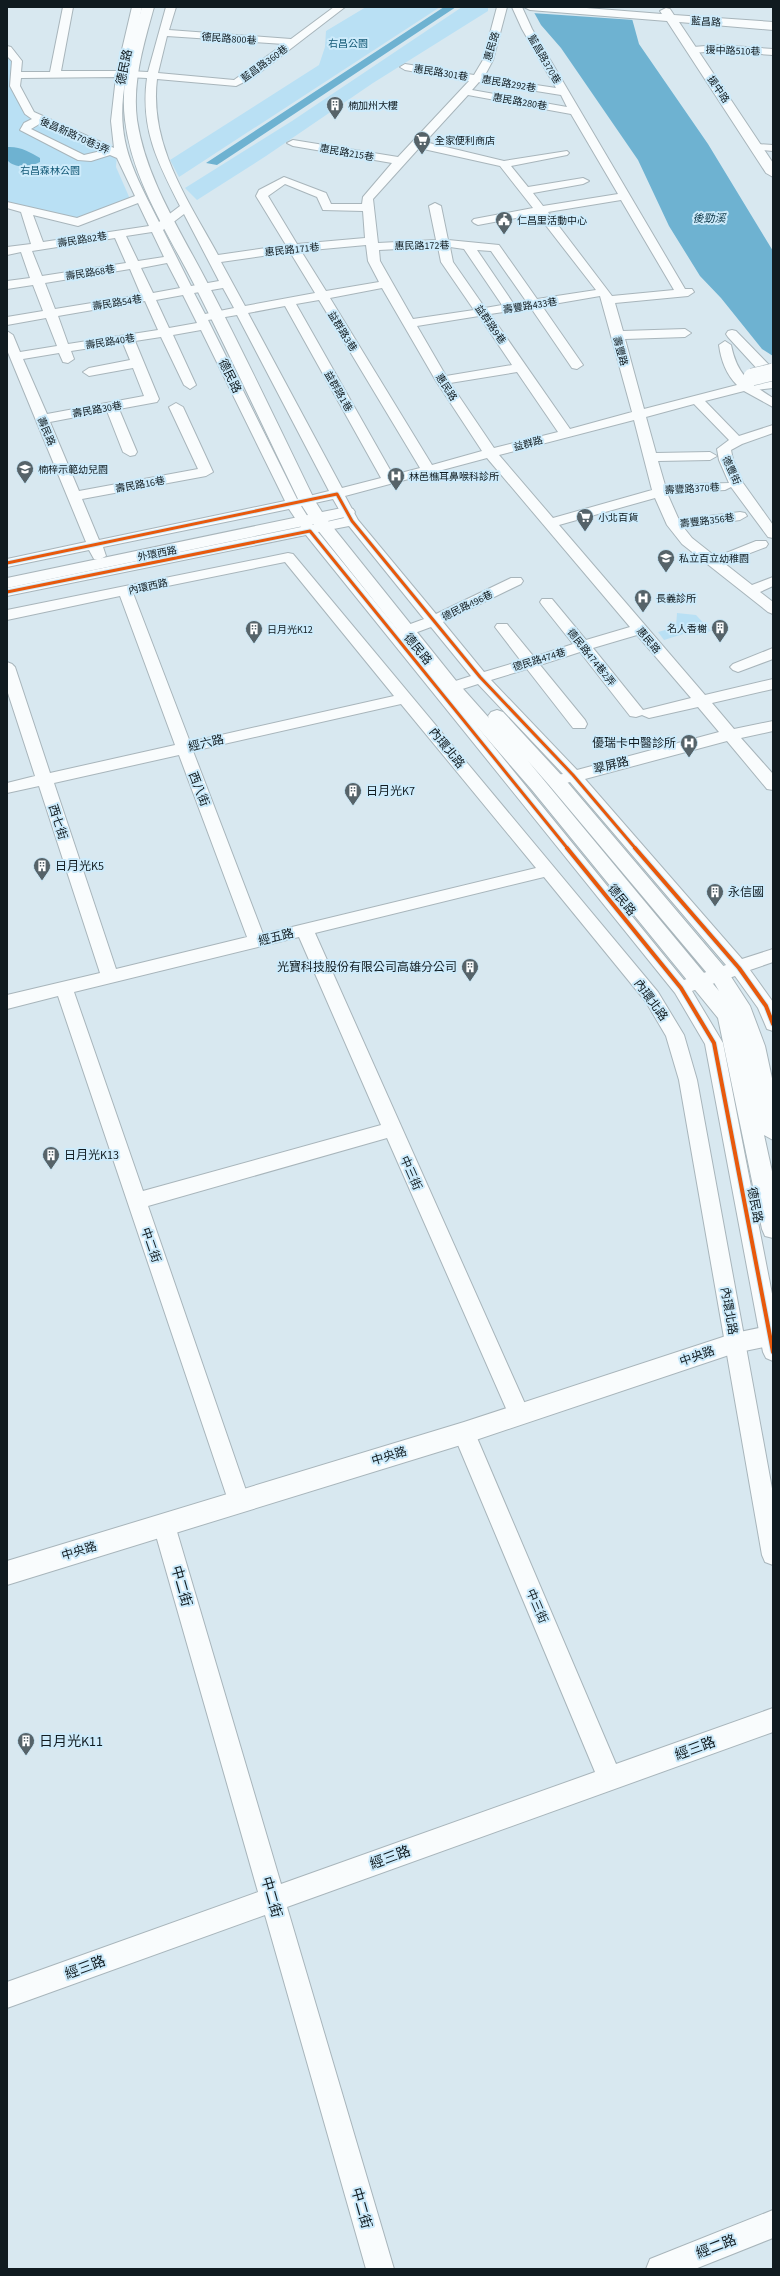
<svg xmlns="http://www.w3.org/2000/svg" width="780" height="2276" font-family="'Source Sans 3','Noto Sans TC',sans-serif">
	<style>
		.green { fill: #b9e0f4 }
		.water { fill: #6eb2d1 }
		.pier { fill: #d8e8f0 }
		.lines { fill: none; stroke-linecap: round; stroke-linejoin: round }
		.minor-casing { stroke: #a8b5bb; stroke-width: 2 }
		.tertiary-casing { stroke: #a8b5bb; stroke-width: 2 }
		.minor { fill: #f9fcfd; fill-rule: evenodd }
		.tertiary { fill: #f9fcfd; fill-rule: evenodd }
		.tertiary-bridge-casing { stroke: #a8b5bb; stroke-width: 18; stroke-linecap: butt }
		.tertiary-bridge { stroke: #f9fcfd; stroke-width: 17 }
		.cycleway-far1-casing { stroke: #cdebfb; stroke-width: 5 }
		.cycleway-casing { stroke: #cdebfb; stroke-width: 6 }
		.cycleway-far1 { stroke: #e8590c; stroke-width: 3 }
		.cycleway { stroke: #e8590c; stroke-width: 4 }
		.labels { text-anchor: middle; stroke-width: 4; stroke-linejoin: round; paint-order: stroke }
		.far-street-label { font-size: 10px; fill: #101b20; stroke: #cdebfb }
		.far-park-label { font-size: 10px; fill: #105774; stroke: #cdebfb }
		.far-poi-label { font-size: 10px; fill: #101b20; stroke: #cdebfb; text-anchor: start }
		.far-water-label { font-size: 11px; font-style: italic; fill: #063041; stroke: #cdebfb }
		.street-label { font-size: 12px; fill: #101b20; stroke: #cdebfb }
		.poi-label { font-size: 12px; fill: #101b20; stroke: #cdebfb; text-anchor: start }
		.near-street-label { font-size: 14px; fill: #101b20; stroke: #cdebfb }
		.near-poi-label { font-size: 14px; fill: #101b20; stroke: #cdebfb; text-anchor: start }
	</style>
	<rect width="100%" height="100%" fill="#d8e8f0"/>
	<path class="green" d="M366,7h74l-261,170 -9,-17 149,-95 6,-18 1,-16z
		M462,7h26v4l-115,72 -107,73 -69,44 -12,-12 107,-67z
		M7,48l11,12 -4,32 18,24 85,37 -1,14 14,32 -47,22 -76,-19z
		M677,613l19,2 15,16 -14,4 -4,-4 -29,9 -6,-8 18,-5z"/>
	<path class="water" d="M444,7h12l-239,158 -11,-2z
		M531,7l100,8 8,29 69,100 65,107v105l-11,-7 -41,-51 -21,-22 -31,-50 -31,-66 -77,-112 -20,-23z
		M7,147c13,-1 23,5 33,11v4c-10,5 -25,7 -33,-2z"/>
	<path class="pier" d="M529,7h100l5,13 -102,-7z"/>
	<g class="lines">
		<defs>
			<path id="minor" d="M63,7h10l-12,64h56l15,-64h10l-14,64 20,1 18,-65h10l-7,23 122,9 43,-32h11l-91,70 -18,9 -79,-7c-8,66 31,121 61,176l68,-10 -30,-49 3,-6 25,-13 42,16 5,11h31l1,-7 29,-34 -99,-17 -6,-3 6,-3 105,17 71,-76 -64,-11 -5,-3 5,-3 69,11 9,-15 14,-53h10l-14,53 -9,17 72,11 -34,-59 -10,-22h10l10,22 153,260h7l2,3 -6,4 -73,7 8,28 62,-2 6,4 -6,4 -60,2 19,70 93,-24c-11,-11 -16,-25 -18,-40l6,-4 6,4c6,29 18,38 42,53v9l-29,-16 -39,10 34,35 34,-11v8l-31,11 -11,6 2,10 10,23 30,42v13l-5,-1 -37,-50 -6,3 -58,3 12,27 61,-8 5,1 2,3 -7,4 -56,8 8,10 24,19 40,-16h10l2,3 -2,3 -42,16 28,22 21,-8v9l-13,6 13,10v12l-5,-2 -86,-68 -15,-19 -12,-27 -96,27 146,170 68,-16v10l-61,14 22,26 39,-8v10l-32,7 32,36v16l-6,-1 -40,-48 -142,38 157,180 31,-10v13l-23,8 23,32v29l-6,-2 -9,-21 -23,-32 -43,15 31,52 50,256v62l-7,-3 -3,-6 -58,-308 -30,-51 -369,-458 -299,61v-8l294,-61 -12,-18 -186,38 3,9 -7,4 -5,-1 -5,-9 -82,17v-8l79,-17 -79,-192v-19l6,4 7,17 37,-6 -11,-28 -39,7v-8l36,-6 -10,-26 -26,4v-8l23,-3 -9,-26 -14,3v-8l24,-3 -10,-32 -14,-4v-6l70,16 58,-22 -18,-38 -7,-3 -19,6 -13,-1 -58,-30 4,-7 8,-4 -7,-5 -15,-28 2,-25 -5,-5v-10l4,1 11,14 -1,11h29zM167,36l117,8 -50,36 -76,-7zM116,77l-5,44 3,27 -80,-36 -14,-26 1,-8zM126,77l21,1c-7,51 11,85 33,128l-21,16c-27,-54 -45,-83 -33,-145zM479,82l82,13 6,12 -95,-17zM468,95l103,19 47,80 -75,12 -10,-13 50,-9 6,-3 -6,-3 -55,9 -17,-21 56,-11 2,-2 -2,-2 -63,10 -79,-19zM41,123l60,28 -17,4 -53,-26zM419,148l81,18 33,42 -59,11 -2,2 2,2 4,2 59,-11 59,76 -59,9 -38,-54 -51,-5 -7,-34 -6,-3 -6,3 7,34 -58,3 -5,-44zM285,184l32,13 6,13 40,1 2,27 -68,6 -29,-48zM621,200l53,90 -62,6 -64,-84zM138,203l11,23 -106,16 -10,-27 45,11zM184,214l35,67 -28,5 -28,-56zM152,232l12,25 -26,4 -12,-25zM115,238l11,25 -84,13 -10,-25zM366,245l2,16 11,21 -53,9 -25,-40zM438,247l3,15 33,48 -61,9 -33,-58 -1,-11zM450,247l14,2 38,56 -17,3 -32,-46zM477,250l14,1 35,50 -13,2zM290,252l25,41 -70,13 -24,-44zM167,263l13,25 -27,5 -12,-25zM130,269l11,26 -86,14 -10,-26zM223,288l11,20 -29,6 -11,-21zM382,288l54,93 46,70 -50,14 -102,-167zM183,295l14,28 -28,5 -13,-28zM600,296l32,116 -62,17 -80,-115 41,-6 41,60 5,1 6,-4 -41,-59zM319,300l101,168 -27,7 -97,-171zM145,301l13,29 -90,14 -10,-28zM285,306l96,172 -39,10 -94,-175zM237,315l92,176 -32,8 -89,-179zM479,316l33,49 -66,11 -29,-50zM201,330l84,171 -186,39 -17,-41 124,-23 7,-4 -30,-65 -7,-4 -7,4 29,62 -119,22 -29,-69 57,-11 16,41 7,4 5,-1 2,-3 -18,-43 38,-7 2,-3 -24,-58 26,-4 23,48 6,4 6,-4 -23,-50zM123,343l7,17 -41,8 -6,4 6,4 44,-8 11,28 -97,18 -24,-55 36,-6 4,9 5,1 6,-4 -3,-8zM517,372l41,60 -64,16 -44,-65zM694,404l35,36 -12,9 2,11 10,23 -64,2 -7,-24 52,-1 7,-4 -7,-4 -54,1 -10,-36zM634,420l18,70 -99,28 -54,-63zM487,458l143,169 -44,13 -34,-41h-10l-2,3 2,3 31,39 -39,13 -27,-33h-10l-2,3 26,34 -37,11 -41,-50 78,-38 2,-3 -2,-3h-10l-75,36 -78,-94 -13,-24zM333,499l11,19 -31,7 -12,-19zM349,526l75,93 -27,10 -79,-97zM431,627l40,49 -28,9 -39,-48zM637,635l54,63 -48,12 -50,-62zM580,652l50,64 6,1 6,-2 7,3 49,-11 21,25 -142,38 -86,-90 36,-11 46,59h12l2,-4 -2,-4 -45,-55zM478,684l85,90 -6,1 -2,4 2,4 6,1 7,-2 156,183 -42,15 -234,-287z
				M718,45l55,4v6l-55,-4 -25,2 -5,-3 5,-3z
				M757,144l16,1v6l-20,-2 -2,-2z
				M732,330l4,1 37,38v10l-12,-6 -33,-36 -2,-3 2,-3z
				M288,553l5,1 365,438 26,43 13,45 76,414v71l-8,-3 -3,-7 -83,-475 -13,-44 -20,-34 -102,-125 -229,56 215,482 -4,7 -7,2 -7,-2 -125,-284 -239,68 102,296 -3,7 -8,3 -8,-3 -173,-513 -51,13v-14l93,-22 -61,-187 -32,7v-10l28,-7 -28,-86v-28l5,2 3,3 35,106 125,-28 -55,-149 -113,24v-10zM285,562l109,134 -204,46 -57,-149zM401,704l135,164 -273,66 -70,-183zM179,755l68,182 -131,32 -62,-186zM299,937l82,188 -238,66 -69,-199z
				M773,648v11l-35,13 -5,-2 -3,-3 3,-3z
				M464,1424l8,2 3,7 141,331 157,-56v24l-486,175 107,362h-28l-101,-354 -258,93v-26l251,-90 -105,-367 3,-7 8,-3 8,3 3,7 106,359 314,-112 -142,-339 3,-7z
				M773,2210v28l-78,31h-49l4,-10z"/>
			<path id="tertiary" d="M142,7h12c-10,36 -22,75 -17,113 9,60 45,113 72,166 37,71 71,143 106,215l7,11 25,-5 6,2 2,3 -2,3 -25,6 129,161 32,36 -1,-2 3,-4 6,-2 6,2 60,65 163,192 24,37 15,40 8,37v57l-9,-5 9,41v62l-8,-2 -3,-7 -44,-211 -186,-228 -87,-100 -132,-166 -306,64v-10l301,-63 -9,-14c-35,-72 -68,-144 -104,-215 -27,-53 -63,-106 -70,-166 -5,-38 7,-77 17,-113zM528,761l21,24 163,194 7,12z
				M524,7h50l88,7 -2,-3 6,-3 4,1 4,6 99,7v8l-94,-8 94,141v14l-7,-4 -99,-152 -137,-11z
				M752,373l5,1 2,3 -1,3 15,-2v10l-25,3 -5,-2 -3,-3 7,-12z
				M773,1325v20l-38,8 -271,91 -457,141v-24l457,-139 271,-89z"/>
		</defs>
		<use href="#minor" class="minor-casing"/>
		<use href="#tertiary" class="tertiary-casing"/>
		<use href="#minor" class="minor"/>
		<use href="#tertiary" class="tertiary"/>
		<defs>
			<path id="tertiary-bridge" d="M752,377l21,-5"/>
		</defs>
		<use href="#tertiary-bridge" class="tertiary-bridge-casing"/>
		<use href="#tertiary-bridge" class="tertiary-bridge"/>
		<defs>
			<path id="cycleway-far1" d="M7,563l330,-69 15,27 128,156 93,98 63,74
				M7,592l303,-61 258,318"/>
			<path id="cycleway" d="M567,848l114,140 33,55 59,309
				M635,848l104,120 27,38 7,18"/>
		</defs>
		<use href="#cycleway-far1" class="cycleway-far1-casing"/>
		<use href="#cycleway" class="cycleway-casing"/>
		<use href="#cycleway-far1" class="cycleway-far1"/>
		<use href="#cycleway" class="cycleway"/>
	</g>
	<defs>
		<symbol id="building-pin" viewBox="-11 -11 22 30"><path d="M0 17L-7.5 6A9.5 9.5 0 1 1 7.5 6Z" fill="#566369" stroke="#cdebfb"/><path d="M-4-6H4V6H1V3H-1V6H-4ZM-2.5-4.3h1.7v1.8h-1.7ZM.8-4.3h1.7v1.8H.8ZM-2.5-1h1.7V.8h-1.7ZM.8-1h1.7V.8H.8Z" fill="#fff"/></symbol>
		<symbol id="supermarket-pin" viewBox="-11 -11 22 30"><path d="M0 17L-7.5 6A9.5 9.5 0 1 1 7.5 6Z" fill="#566369" stroke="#cdebfb"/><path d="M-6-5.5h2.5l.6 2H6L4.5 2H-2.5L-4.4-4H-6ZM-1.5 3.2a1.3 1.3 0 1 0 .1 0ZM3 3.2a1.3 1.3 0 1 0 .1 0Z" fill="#fff"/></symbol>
		<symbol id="civic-pin" viewBox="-11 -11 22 30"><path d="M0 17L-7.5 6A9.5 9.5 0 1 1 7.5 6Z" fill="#566369" stroke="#cdebfb"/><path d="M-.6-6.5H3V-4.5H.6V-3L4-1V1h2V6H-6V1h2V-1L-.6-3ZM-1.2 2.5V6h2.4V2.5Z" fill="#fff"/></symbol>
		<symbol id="school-pin" viewBox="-11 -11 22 30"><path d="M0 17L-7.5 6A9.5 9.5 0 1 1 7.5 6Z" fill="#566369" stroke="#cdebfb"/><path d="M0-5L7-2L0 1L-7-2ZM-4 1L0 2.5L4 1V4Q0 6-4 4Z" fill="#fff"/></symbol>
		<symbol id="hospital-pin" viewBox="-11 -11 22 30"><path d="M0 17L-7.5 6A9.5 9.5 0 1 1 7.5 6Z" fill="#566369" stroke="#cdebfb"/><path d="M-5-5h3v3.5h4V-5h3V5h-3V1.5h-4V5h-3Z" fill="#fff"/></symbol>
	</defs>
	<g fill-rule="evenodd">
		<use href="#building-pin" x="325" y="95" width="20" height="27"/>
		<use href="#supermarket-pin" x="412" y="130" width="20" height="27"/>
		<use href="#civic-pin" x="494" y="210" width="20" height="27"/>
		<use href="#school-pin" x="15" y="459" width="20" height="27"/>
		<use href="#hospital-pin" x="386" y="466" width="20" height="27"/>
		<use href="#supermarket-pin" x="575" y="507" width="20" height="27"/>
		<use href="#school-pin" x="656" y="548" width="20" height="27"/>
		<use href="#hospital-pin" x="633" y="588" width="20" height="27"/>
		<use href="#building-pin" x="710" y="618" width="20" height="27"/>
		<use href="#building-pin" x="244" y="619" width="20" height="27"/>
		<use href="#hospital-pin" x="679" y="733" width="20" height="27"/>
		<use href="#building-pin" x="343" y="781" width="20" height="27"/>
		<use href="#building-pin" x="32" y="856" width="20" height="27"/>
		<use href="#building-pin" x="705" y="882" width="20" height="27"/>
		<use href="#building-pin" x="460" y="957" width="20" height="27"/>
		<use href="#building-pin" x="41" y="1145" width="20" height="27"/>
		<use href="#building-pin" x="16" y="1731" width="20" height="27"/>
	</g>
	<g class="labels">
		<g class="far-street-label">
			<text transform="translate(706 21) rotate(4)" y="4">藍昌路</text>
			<text transform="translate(229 38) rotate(4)" y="4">德民路800巷</text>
			<text transform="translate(491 46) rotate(-73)" y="4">惠民路</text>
			<text transform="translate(733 50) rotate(2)" y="4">援中路510巷</text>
			<text transform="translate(545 59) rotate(60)" y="4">藍昌路370巷</text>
			<text transform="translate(264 63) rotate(-36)" y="4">藍昌路360巷</text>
			<text transform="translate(441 72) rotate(9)" y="4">惠民路301巷</text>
			<text transform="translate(509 83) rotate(10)" y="4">惠民路292巷</text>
			<text transform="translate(719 89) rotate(56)" y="4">援中路</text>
			<text transform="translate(520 101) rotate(10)" y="4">惠民路280巷</text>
			<text transform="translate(75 135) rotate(24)" y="4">後昌新路70巷3弄</text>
			<text transform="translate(347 152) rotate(10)" y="4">惠民路215巷</text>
			<text transform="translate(82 239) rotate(-9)" y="4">壽民路82巷</text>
			<text transform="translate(422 245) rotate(-1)" y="4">惠民路172巷</text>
			<text transform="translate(292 249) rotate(-6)" y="4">惠民路171巷</text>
			<text transform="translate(90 272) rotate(-9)" y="4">壽民路68巷</text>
			<text transform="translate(117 302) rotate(-9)" y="4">壽民路54巷</text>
			<text transform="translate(530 305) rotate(-9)" y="4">壽豐路433巷</text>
			<text transform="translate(491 324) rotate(55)" y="4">益群路9巷</text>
			<text transform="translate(343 331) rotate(58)" y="4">益群路3巷</text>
			<text transform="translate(110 341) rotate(-9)" y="4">壽民路40巷</text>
			<text transform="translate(621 351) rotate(75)" y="4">壽豐路</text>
			<text transform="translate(447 387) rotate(57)" y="4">惠民路</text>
			<text transform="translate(339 391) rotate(60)" y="4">益群路1巷</text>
			<text transform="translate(97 409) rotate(-10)" y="4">壽民路30巷</text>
			<text transform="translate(47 431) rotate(67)" y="4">壽民路</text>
			<text transform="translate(528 443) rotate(-15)" y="4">益群路</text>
			<text transform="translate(732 470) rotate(66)" y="4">德豐街</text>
			<text transform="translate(140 484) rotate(-10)" y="4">壽民路16巷</text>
			<text transform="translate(692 488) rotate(-3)" y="4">壽豐路370巷</text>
			<text transform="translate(707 520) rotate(-7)" y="4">壽豐路356巷</text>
			<text transform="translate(157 553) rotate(-11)" y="4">外環西路</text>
			<text transform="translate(148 586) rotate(-12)" y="4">內環西路</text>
			<text transform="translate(467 605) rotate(-26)" y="4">德民路496巷</text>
			<text transform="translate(649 640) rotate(50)" y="4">惠民路</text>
			<text transform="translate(592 657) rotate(51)" y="4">德民路474巷2弄</text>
			<text transform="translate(539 659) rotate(-17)" y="4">德民路474巷</text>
		</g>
		<g class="far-park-label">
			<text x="348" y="47">右昌公園</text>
			<text x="50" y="174">右昌森林公園</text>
		</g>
		<g class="far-poi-label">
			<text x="348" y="109">楠加州大樓</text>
			<text x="435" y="144">全家便利商店</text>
			<text x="517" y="224">仁昌里活動中心</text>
			<text x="38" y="473">楠梓示範幼兒園</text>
			<text x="409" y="480">林邑樵耳鼻喉科診所</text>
			<text x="598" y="521">小北百貨</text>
			<text x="679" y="562">私立百立幼稚園</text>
			<text x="656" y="602">長義診所</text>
			<text x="707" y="632" text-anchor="end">名人香榭</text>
			<text x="267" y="633">日月光K12</text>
		</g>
		<g class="far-water-label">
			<text x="709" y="222">後勁溪</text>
		</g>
		<g class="street-label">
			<text transform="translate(124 67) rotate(-78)" y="4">德民路</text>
			<text transform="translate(230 376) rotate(64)" y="4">德民路</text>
			<text transform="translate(418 649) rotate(51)" y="4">德民路</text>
			<text transform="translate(206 743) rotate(-13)" y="4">經六路</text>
			<text transform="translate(447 748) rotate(51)" y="4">內環北路</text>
			<text transform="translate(611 765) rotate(-14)" y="4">翠屏路</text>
			<text transform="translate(199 789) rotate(69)" y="4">西八街</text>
			<text transform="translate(58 822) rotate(72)" y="4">西七街</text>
			<text transform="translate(622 900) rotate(51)" y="4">德民路</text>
			<text transform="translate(276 937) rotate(-14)" y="4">經五路</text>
			<text transform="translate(651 1000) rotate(54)" y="4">內環北路</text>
			<text transform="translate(411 1173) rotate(66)" y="4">中三街</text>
			<text transform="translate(755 1205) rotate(79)" y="4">德民路</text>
			<text transform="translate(151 1245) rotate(71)" y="4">中二街</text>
			<text transform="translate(729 1311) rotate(80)" y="4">內環北路</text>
			<text transform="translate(697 1356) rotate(-19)" y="4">中央路</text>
			<text transform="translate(389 1456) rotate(-17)" y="4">中央路</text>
			<text transform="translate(79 1551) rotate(-17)" y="4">中央路</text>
			<text transform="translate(537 1606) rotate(67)" y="4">中三街</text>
		</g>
		<g class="poi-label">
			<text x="676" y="747" text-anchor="end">優瑞卡中醫診所</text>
			<text x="366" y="795">日月光K7</text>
			<text x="55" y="870">日月光K5</text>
			<text x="728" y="896">永信國</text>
			<text x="457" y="971" text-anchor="end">光寶科技股份有限公司高雄分公司</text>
			<text x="64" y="1159">日月光K13</text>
		</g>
		<g class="near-street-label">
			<text transform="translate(182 1586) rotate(74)" y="5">中二街</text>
			<text transform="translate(695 1748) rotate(-20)" y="5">經三路</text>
			<text transform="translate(390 1857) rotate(-20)" y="5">經三路</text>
			<text transform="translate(272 1897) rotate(74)" y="5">中二街</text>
			<text transform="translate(85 1967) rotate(-20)" y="5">經三路</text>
			<text transform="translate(362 2208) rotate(74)" y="5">中二街</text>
			<text transform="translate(716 2246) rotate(-21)" y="5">經二路</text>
		</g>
		<g class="near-poi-label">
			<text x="39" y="1746">日月光K11</text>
		</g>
	</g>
	<rect width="780" height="2276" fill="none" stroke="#101b20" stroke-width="16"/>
</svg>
